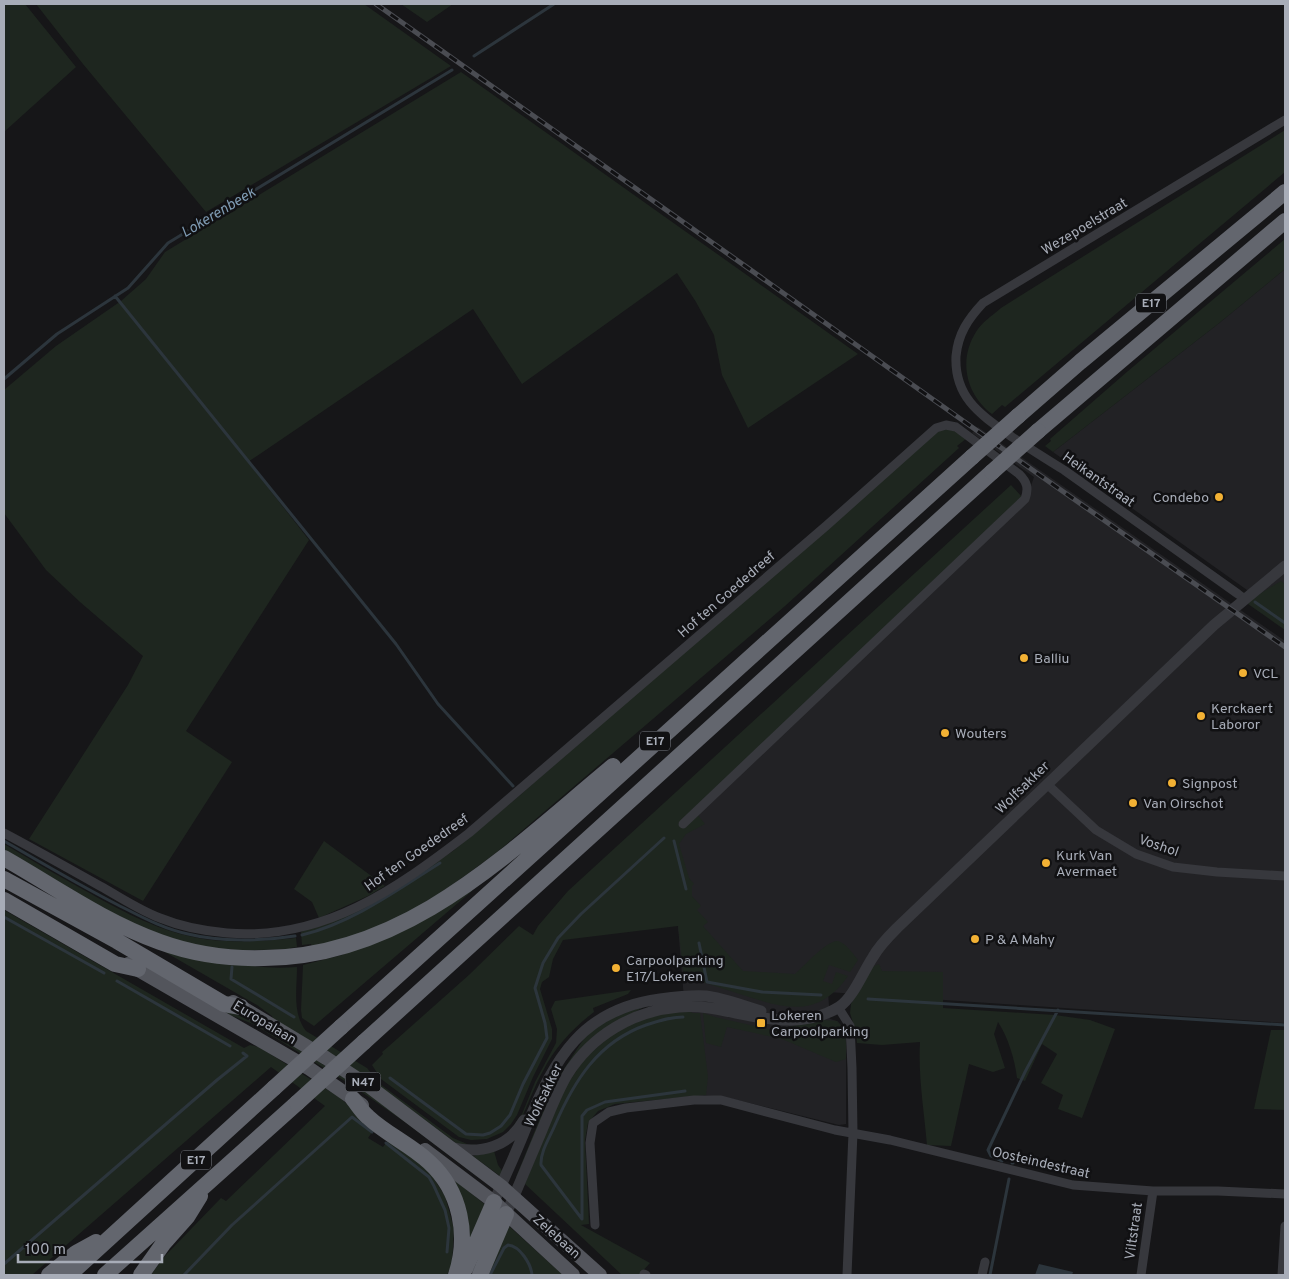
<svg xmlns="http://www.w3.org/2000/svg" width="1289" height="1279" font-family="Overpass,sans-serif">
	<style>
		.built { fill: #222225 }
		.green { fill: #1e261f }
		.water { fill: #2c353c }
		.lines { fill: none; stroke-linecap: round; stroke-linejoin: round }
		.stream { stroke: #2c353c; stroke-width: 3 }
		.minor { stroke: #37383d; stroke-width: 9 }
		.tertiary { stroke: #37383d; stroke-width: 11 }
		.primary { stroke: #53555c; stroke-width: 14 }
		.motorway { stroke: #63666e; stroke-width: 16 }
		.rail-casing { stroke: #4a4c52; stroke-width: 5 }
		.rail { stroke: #111113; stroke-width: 3; stroke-dasharray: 9; stroke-linecap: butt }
		.motorway-bridge { stroke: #63666e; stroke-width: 16 }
		.poi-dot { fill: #f2b134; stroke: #111113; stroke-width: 2 }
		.labels { text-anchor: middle; stroke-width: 5; stroke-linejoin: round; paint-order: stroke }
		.shield { fill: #111113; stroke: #7b7e86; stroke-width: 1 }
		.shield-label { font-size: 12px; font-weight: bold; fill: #a8adb8 }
		.street-label { font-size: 14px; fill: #a8adb8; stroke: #111113 }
		.poi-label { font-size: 14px; fill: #a8adb8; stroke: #111113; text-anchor: start }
		.water-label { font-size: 15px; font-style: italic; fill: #7f9bb3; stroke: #111113 }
	</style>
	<rect width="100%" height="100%" fill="#161618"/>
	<path class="built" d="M1285,269v348l-232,-165 165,-128z
		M978,427l307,214v382l-457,-31 2,27 7,2 6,6 3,10v87l-7,1 -110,-27 -25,-3 -12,1 -14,-170 -14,-88 359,-340 8,-12 3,-9 -62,-44z"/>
	<path class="green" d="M4,4h21l51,63 -72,65z
		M36,4h328l87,62 -245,146 -123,-148z
		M401,4h52l-26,18z
		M461,72l397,282 -110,74 -26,-53 -8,-40 -18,-33 -19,-29 -155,111 -49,-75 -225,153 61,78 -123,191 46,31 -89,139 -114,-62 99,-154 15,-29 -63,-54 -34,-32 -42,-57v-123l52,-44 65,-45 25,-22 19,-27z
		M1285,130v42l-280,235 -3,-2 -10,9c-26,-19 -34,-54 -16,-82 5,-9 17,-17 25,-24z
		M1285,239v30l-67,55 -165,128 -8,-6 6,-5 -1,-2 78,-68z
		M948,427l19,11 -10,8 2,2 -174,158 -283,242c-44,34 -92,69 -145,87 -15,5 -30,8 -45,12l-1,-3 -9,1 -1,-13 131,-67 21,-14 66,-55 408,-359z
		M1011,485l12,13 -345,326 3,3 15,-14 9,11 -19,10 -7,10 10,34 5,6 -2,2v10l9,10 -4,4 11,12 -5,4 40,45 52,3c8,-7 33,-35 43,-33 8,2 15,13 20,19l-8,12 -21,-7 -6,16 9,3 4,-12 12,4c-28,40 -58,34 -99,21 -20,-6 -39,-13 -59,-19h-6l-6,-52 -115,14 -10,19 -4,18 -7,5 -2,7 12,40v10l-19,38 -16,38 -6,9 -8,8 -16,7 -16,1 -12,-3 -78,-58 -9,-14 11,-11 -1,-2 6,-5 82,-73 49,-48 14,9 5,-9 30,-35z
		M1281,581l4,3v46l-37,-26 8,-8z
		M324,841l61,45 -17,10 -49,22 -7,-16 -18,-13z
		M4,844c27,16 53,31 80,46 34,19 70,39 109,47 29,7 73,4 103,1l1,9 -7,1v1c-30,1 -62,3 -91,-3 -71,-16 -133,-59 -195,-94z
		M4,885l223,126 19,7 26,14 82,52 50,35 87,68 -82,-62 -53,-37 -103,-64 -23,-9z
		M474,887l-2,4 -158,135 -12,-8 -1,-8 2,-45 39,-10 19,-9z
		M4,910l240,138 6,-3 9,2 80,50 36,31 -7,10 15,9 7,-9 34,25 21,33 9,33 -2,36 -5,10h-296l13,-18 57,-59 5,3 99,-95 -54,-39 -239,208h-28z
		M151,944c49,12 94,27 146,23 0,22 -5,46 9,64l61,37 13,16 73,54 14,6 19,1 -26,-1 -4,-1 -51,-38 -131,-84 -2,-5 -15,-11z
		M879,964l3,7 61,1v36l112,7 35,5 25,9 -33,89 -24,-9 5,-14 -22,-12 16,-29 -15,-10 -17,37 -8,-3c-2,-18 -9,-41 -19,-56l-4,12 11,34 -12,4 -24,-8 -18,82 -24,-1c-3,-35 -9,-69 -7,-103l-38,3 -25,-2 -1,-11 -6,-19 1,-9 21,-37z
		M631,990l-3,4 -35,14 1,4c-21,16 -39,35 -51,59 -9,16 -15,34 -23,50l-5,7 -7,5 14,-19 13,-32 21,-39 1,-14 -6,-20 4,-8z
		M644,1007l-31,17 -20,15 -76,139 -1,-1 38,-93 31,-47c14,-18 38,-24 59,-30z
		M691,1010l1,3h8l8,64 -2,18 -91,9 -17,7 -10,12 -3,17 4,84 -8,1 69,38 -11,12h-17l-97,-91 37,-91 22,-34 33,-29 42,-17z
		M703,1013l12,4 61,14 1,-3h7l40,-8 13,1c11,11 9,24 9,38l-10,3 -54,-23 -55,-12 -6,20 -15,-4z
		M1271,1030h14v80l-31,-1z
		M494,1151l4,14 5,7 -3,4 -27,-20z
		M452,1178l36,29 -22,48z
		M508,1226l2,1 53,48h-78z"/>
	<path class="water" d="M1039,1264l34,8 -1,3h-37z"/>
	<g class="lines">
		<path class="stream" d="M474,56l80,-52
			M115,296l281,348 42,60 75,82
			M4,379l53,-45 71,-46 40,-45 284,-173
			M1255,602l30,21
			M4,841c38,22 75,44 114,64 22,11 45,24 70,29 32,8 75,7 107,2
			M674,841l12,48
			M4,917l100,56
			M302,935c50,-12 95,-45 138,-72
			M699,943l8,39 55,10 59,3
			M232,967l-1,12 63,38
			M117,981l113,65
			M868,999l417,26
			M390,1078l76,56 17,1 7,-2 11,-7 9,-11 13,-31 24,-46 -2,-15 -10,-35 8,-25 15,-25 23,-24 83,-76
			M386,1143l43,34 5,9 11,24 4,18 -2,24
			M1002,1161l-11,-5 -3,-6 37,-78 33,-62
			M1012,1163h1
			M582,1219l-41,-54c-1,-13 9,-28 14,-40 19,-44 43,-83 91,-100 12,-4 24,-8 37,-8
			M582,1219v-103l5,-6 18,-8 80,-11
			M4,1264l213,-184 30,-24 -4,-3
			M184,1275l48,-50 120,-108 20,15
			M490,1275l14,-27 4,-3c12,1 23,19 24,30
			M990,1275l19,-96"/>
		<path class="minor" d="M1242,602v-5l-4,-3 -174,-124c-18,-11 -35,-22 -52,-33 -31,-22 -58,-39 -56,-81 2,-22 12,-37 27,-53l302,-183
			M1047,784l49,46 40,24 37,13 44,5 68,4
			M4,833c32,17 64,35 96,53 20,11 39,24 60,32 22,9 44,13 67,15 97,8 169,-44 242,-100l357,-307 110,-98 10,-3 10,2 63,47c8,8 10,14 6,25l-342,325
			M838,1007l12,19 2,42 1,65 -6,142
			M595,1225l-5,-82 3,-20 16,-11 17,-4 68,-8h27l114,30 55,10 183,45 80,6h65l67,3
			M644,1274l2,1
			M982,1275l3,-13
			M1141,1275l12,-84
			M1282,1275l3,-49"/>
		<path class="tertiary" d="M453,1148c28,6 56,-1 71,-28
			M494,1202c11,-26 23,-51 33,-77 28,-67 55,-116 133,-126 15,-2 30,-4 46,-3 18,2 37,10 55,15
			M506,1214c13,-28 24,-56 36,-84 8,-19 15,-38 25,-55 25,-40 66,-64 112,-68 19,-2 38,2 57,6 34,7 71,14 103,-6 14,-9 24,-35 34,-50 6,-11 15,-20 24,-29l317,-303 71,-59"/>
		<path class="primary" d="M128,964l182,105 52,36
			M233,1002l93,56 44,29 131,99 99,89
			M425,1150l69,52 79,73"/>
		<path class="motorway" d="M1018,416l62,-54 205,-170
			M1038,431l247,-210
			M4,858c51,29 100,64 156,84 33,12 69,17 104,16 143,-1 246,-107 349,-192
			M4,879l113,62 107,63 17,3
			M4,900l111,64 23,5
			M341,1027l631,-570
			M364,1042l628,-570
			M353,1099c5,6 9,13 15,18 18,17 43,28 61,45 32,29 40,74 27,113
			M465,1269l29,-67
			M49,1275l27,-22 20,-11
			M69,1275l205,-187
			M105,1275l192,-172
			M141,1275l22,-31 24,-27 13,-21
			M480,1275l26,-61"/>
		<defs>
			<path id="rail" d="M376,4l672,477 237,166"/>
		</defs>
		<use href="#rail" class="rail-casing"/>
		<use href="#rail" class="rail"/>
		<path class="motorway-bridge" d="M972,457l46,-41
			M992,472l46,-41
			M274,1088l67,-61
			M297,1103l67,-61"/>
	</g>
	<g class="poi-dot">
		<circle cx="1219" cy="497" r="5"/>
		<circle cx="1024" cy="658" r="5"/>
		<circle cx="1243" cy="673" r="5"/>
		<circle cx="1201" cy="716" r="5"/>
		<circle cx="945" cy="733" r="5"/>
		<circle cx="1172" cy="783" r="5"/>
		<circle cx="1133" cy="803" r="5"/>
		<circle cx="1046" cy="863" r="5"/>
		<circle cx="975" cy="939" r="5"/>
		<circle cx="616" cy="968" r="5"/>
		<rect x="756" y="1018" width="10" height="10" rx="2.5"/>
	</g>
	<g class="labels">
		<g class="shield">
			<rect x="1136" y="293.5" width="30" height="19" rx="4"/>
			<rect x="640" y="731.5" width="30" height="19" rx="4"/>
			<rect x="345.5" y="1072.5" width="35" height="19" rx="4"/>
			<rect x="181" y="1150.5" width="30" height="19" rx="4"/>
		</g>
		<g class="shield-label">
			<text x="1151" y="307">E17</text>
			<text x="655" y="745">E17</text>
			<text x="363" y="1086">N47</text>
			<text x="196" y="1164">E17</text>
		</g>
		<g class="street-label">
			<text transform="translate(1084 226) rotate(-31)" y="5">Wezepoelstraat</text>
			<text transform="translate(1099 479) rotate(35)" y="5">Heikantstraat</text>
			<text transform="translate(726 594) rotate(-41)" y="5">Hof ten Goededreef</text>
			<text transform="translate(1022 787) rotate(-44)" y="5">Wolfsakker</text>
			<text transform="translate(1159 845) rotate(19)" y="5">Voshol</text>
			<text transform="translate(416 852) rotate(-35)" y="5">Hof ten Goededreef</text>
			<text transform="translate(265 1022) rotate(31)" y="5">Europalaan</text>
			<text transform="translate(543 1095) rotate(-64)" y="5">Wolfsakker</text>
			<text transform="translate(1041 1162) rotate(13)" y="5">Oosteindestraat</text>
			<text transform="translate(1133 1231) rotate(-82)" y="5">Viltstraat</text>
			<text transform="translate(557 1236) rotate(42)" y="5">Zelebaan</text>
		</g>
		<g class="poi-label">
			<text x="1209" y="502" text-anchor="end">Condebo</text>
			<text x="1034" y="663">Balliu</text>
			<text x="1253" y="678">VCL</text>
			<text x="1211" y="713">Kerckaert<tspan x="1211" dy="16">Laboror</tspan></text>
			<text x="955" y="738">Wouters</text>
			<text x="1182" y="788">Signpost</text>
			<text x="1143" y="808">Van Oirschot</text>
			<text x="1056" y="860">Kurk Van<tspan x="1056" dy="16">Avermaet</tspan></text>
			<text x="985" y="944">P &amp; A Mahy</text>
			<text x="626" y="965">Carpoolparking<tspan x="626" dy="16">E17/Lokeren</tspan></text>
			<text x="771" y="1020">Lokeren<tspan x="771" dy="16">Carpoolparking</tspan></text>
		</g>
		<g class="water-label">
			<text transform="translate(218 212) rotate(-31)" y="5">Lokerenbeek</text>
		</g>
	</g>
	<rect width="1289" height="1279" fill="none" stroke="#a8adb8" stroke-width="10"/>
	<path d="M18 1254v8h144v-8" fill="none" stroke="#a8adb8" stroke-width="2.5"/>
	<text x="25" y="1254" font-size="15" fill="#a8adb8" stroke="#111113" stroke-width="4" paint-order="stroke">100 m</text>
</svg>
